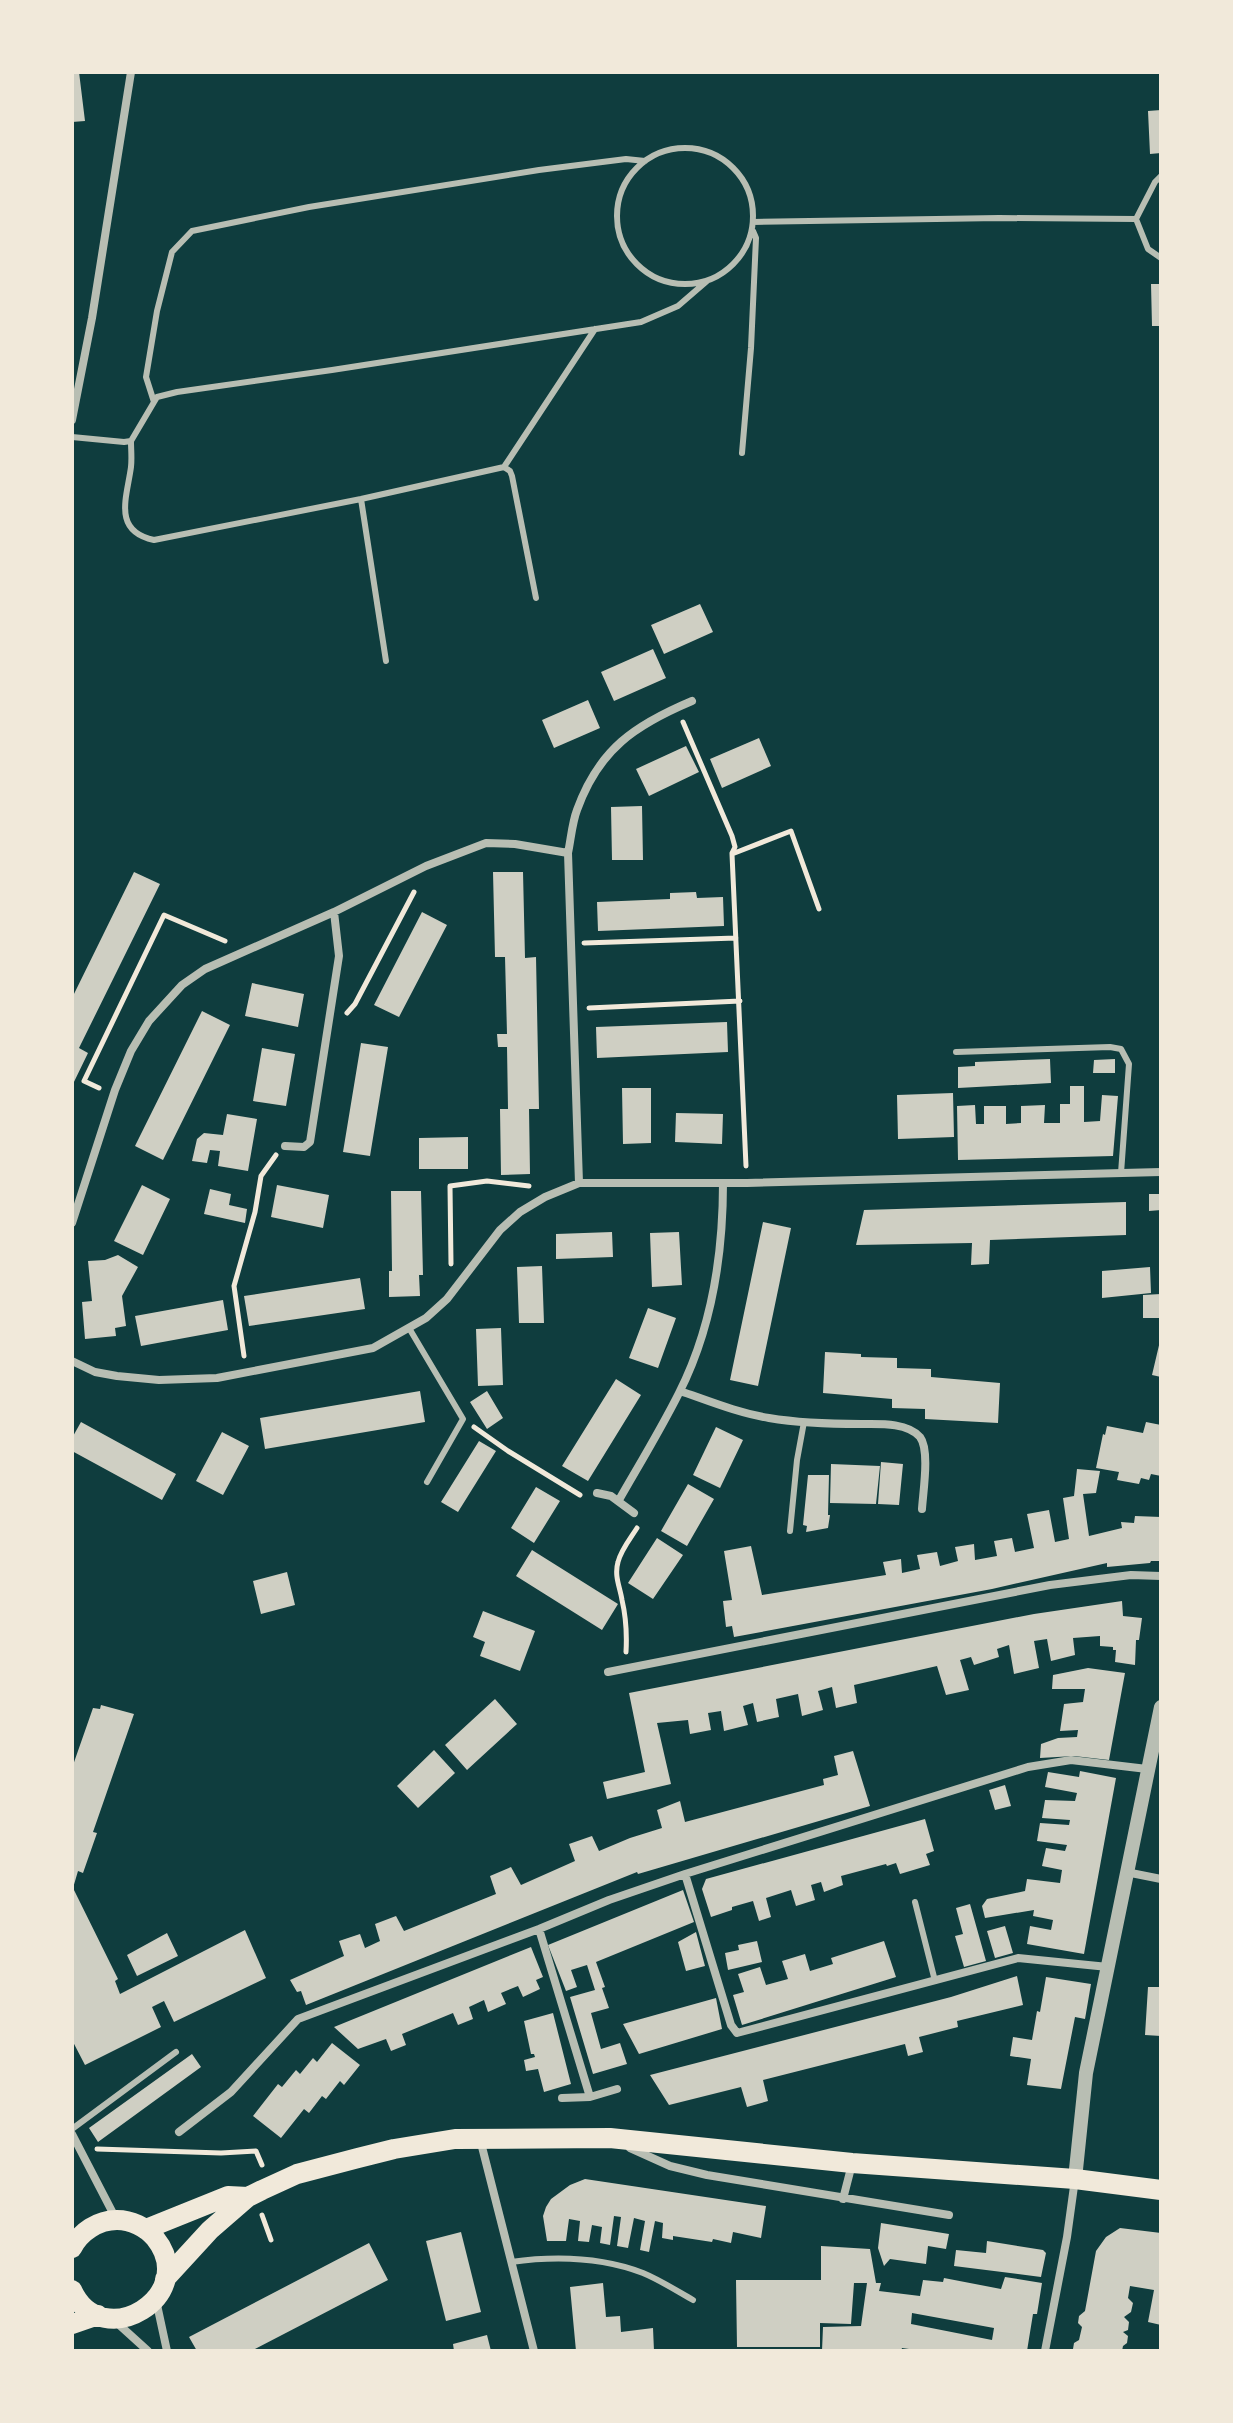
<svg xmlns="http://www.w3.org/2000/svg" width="1233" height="2423" font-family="'Sofia Sans Condensed',sans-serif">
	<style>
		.building { fill: #cfcfc3; fill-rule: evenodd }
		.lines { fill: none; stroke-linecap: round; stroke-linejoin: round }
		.path { stroke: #f1e9da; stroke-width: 5 }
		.service { stroke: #b8beb3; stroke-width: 6 }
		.minor { stroke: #b8beb3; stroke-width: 8 }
		.tertiary { stroke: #b8beb3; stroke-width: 14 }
		.primary { stroke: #f1e9da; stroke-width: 20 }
	</style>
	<rect width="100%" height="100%" fill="#0f3d3e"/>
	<path class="building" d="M72,72h7l6,49 -13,1z
		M1161,110v43l-11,1 -2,-43z
		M1151,284h10v42h-9z
		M700,604l13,28 -49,22 -13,-29z
		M653,649l13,29 -52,23 -13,-29z
		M588,700l12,28 -46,20 -12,-28z
		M759,738l12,28 -49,22 -12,-29z
		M686,746l13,26 -50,24 -13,-27z
		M642,806l1,54h-31l-1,-53z
		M134,872l26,12 -81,164 9,5 -16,33v-88z
		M493,872h30l2,86 11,-1 3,152h-10l1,65 -29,1 -1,-66h8l-1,-62h-9l-1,-13h10l-2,-77h-10z
		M696,892l1,6 26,-1 1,29 -126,5 -1,-29 73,-3v-6z
		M422,912l25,13 -48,92 -25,-12z
		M252,983l52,11 -6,33 -53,-11z
		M202,1011l28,14 -67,135 -28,-14z
		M727,1022l1,30 -131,6 -1,-31z
		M361,1043l27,4 -18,109 -27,-4z
		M262,1048l33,6 -9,52 -33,-5z
		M1050,1059l1,24 -93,5v-21l17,-1v-4z
		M1115,1059v14h-22l1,-13z
		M1070,1086h14v36l16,-1 2,-26 16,1 -5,60 -155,4 -1,-54 18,-1 1,19h8v-18h22v18l15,-1v-17l24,-1 -1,18h16v-19h10z
		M622,1088h29v55l-28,1z
		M953,1093l1,44 -56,2 -1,-44z
		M676,1113l47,1 -1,30 -47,-2z
		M227,1114l30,5 -9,52 -30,-5 2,-15 -10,-1 -3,13 -15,-2 5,-22 7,-6 19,2z
		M468,1137v32h-49v-31z
		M142,1185l28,14 -27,56 -29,-14z
		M277,1185l52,10 -6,33 -52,-11z
		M210,1189l21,5 -2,11 18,4 -2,14 -41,-9z
		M391,1191h30l2,84h-4l1,21 -31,1v-26h3z
		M1149,1194h12v16l-12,1z
		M1126,1202v33l-136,5 -1,24 -18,1 1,-22 -116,2 8,-35z
		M763,1222l28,6 -33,158 -28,-6z
		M612,1232l1,25 -57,2v-25z
		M679,1232l3,53 -30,2 -2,-54z
		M118,1255l20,12 -16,29 4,30 -11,2 1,8 -31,3 -3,-37 10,-1 -4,-40 17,-1z
		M542,1266l2,57h-25l-2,-56z
		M1150,1267l1,26 -49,5v-27z
		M360,1278l5,31 -116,17 -5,-30z
		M1161,1294v24h-18v-23z
		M223,1300l5,30 -87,16 -6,-30z
		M648,1308l28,10 -18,50 -29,-10z
		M501,1328l2,57 -25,1 -2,-57z
		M1160,1341h1v36l-9,-2z
		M825,1352l36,2v3l36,1v10l34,1v8l69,6 -2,40 -73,-4v-10l-33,-1v-9l-69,-6z
		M616,1379l25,16 -53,86 -26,-15z
		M420,1391l5,31 -160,27 -5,-31z
		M487,1391l16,27 -16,11 -17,-27z
		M81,1422l95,52 -14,26 -90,-49v-13z
		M1146,1422l15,3v51l-10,-2 -2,6 -8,-2 -2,6 -22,-4 2,-8 -23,-4 7,-34 2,1 2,-9 36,7z
		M716,1427l27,13 -23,48 -27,-13z
		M222,1432l27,14 -26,49 -27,-14z
		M479,1441l17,10 -38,61 -17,-10z
		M881,1462l22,2 -4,41 -21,-1z
		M831,1464l49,2 -4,38 -46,-1z
		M1077,1469l23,2 -4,22 -13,1 6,42 33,-8 -1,-6 13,1 1,-7 26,1v44h-10l-1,2 -43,4v-4l-115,26 -258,48 -2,-11 -6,1 -3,-26 9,-1 -8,-49 27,-5 11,49 124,-20 -3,-13 18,-3 1,14 18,-4 -3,-14 20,-3 3,14 18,-5 -3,-14 19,-3 1,16 22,-4 -3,-15 18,-3 3,14 19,-4 -7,-34 22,-4 6,32 14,-3 -6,-41 11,-2z
		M808,1475h21l-1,40h2l-2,13 -22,4 1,-6 -4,-1z
		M688,1484l26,15 -27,47 -26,-15z
		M536,1487l24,14 -26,42 -23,-15z
		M657,1538l26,17 -30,44 -25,-16z
		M532,1550l86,54 -16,26 -86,-54z
		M287,1572l8,33 -34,9 -8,-33z
		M1122,1601l1,15 19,2 -3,22h-3l-1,25 -20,-3 1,-12h-3v-3l-13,-1v-10l-27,2 2,17 -24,6 -4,-22 -13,2 5,27 -25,6 -5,-29 -12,4 2,8 -25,8 -3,-8 -11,3 9,30 -23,5 -9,-29 -83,19 3,18 -21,5 -4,-21 -14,4 5,19 -21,6 -4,-22 -22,5 3,18 -22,5 -4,-19 -10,3 5,19 -24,6 -3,-20 -13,2 3,17 -21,4 -2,-14 -31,3 14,61 -64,15 -4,-17 42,-10 -16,-79 405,-79z
		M483,1611l52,20 -15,40 -40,-15 5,-14 -12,-5z
		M1088,1668l37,5 -16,87 -35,-4 -34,2 1,-14 17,-6 19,-1 1,-7 -18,1 4,-27 19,-2 2,-13h-33l1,-14z
		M495,1699l22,25 -50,46 -22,-25z
		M101,1705l33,9 -41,118 4,1 -14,40 -5,-2 -5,17 45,91 -3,2 5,13 125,-64 21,48 -92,44 -10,-21 -12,6 9,20 -76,38 -13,-25v-272l21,-60 7,1z
		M434,1750l21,23 -37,35 -21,-22z
		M853,1751l17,55 -232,68 -1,-2 -331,133 -5,-14 -4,1 -7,-12 54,-24 -5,-15 21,-7 5,14 15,-7 -5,-17 21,-8 8,15 92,-37 -6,-18 21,-9 10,18 54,-24 -6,-17 23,-8 7,15 31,-13 32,-10 -5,-18 23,-9 5,21 139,-37 -1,-6 15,-4 -4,-19z
		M1080,1771l36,7 -32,176 -57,-10 3,-18 21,4 2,-10 -20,-4 1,-6 -49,8 -3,-12 5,-7 38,-8 2,-12 33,4 2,-13 -20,-4 4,-18 19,3 2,-6 -30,-4 3,-18 29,2 1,-5 -28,-2 3,-18 30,1 2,-8 -32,-6 3,-15 31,5z
		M1005,1785l6,21 -16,4 -6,-20z
		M925,1819l9,32 -8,3 4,11 -30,9 -4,-11 -9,3 -1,-2 -45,12 2,9 -19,7 -3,-10 -10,3 4,15 -19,6 -5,-16 -25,8 5,19 -12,4 -6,-20 -21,6v3l-21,7 -9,-28 4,-10z
		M683,1890l11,32 -98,40 9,25 -3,1 7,20 -18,5 10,36 19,-6 7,21 -34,10 -23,-77 25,-7 -8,-25 -16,5 6,17 -11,4 -18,-46z
		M970,1904l16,57 -22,6 -9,-31 8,-2 -7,-26z
		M1005,1926l8,27 -18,5 -8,-27z
		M696,1932l9,34 -19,5 -8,-29z
		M167,1933l11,23 -41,20 -10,-21z
		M757,1941l5,21 -34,8 -3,-17 14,-3 -1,-5z
		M884,1941l12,36 -154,48 -9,-30 11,-3 -6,-18 22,-7 6,18 22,-6 -6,-18 23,-7 5,17 23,-7 -2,-6z
		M531,1947l12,30 -7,3 4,9 -17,8 -5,-11 -17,7 5,11 -18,8 -4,-12 -15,7 4,12 -15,6 -5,-12 -51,21 4,11 -15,6 -5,-12 -28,10 -24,-22z
		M1017,1976l6,29 -66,16 1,6 -39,10 4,15 -15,4 -3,-12 -142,36 5,21 -21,6 -6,-20 -72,18 -19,-30 301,-78z
		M1046,1977l45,7 -6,35 -10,-2 -14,72 -34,-4 4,-26 -21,-3 3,-19 19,3 5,-29 3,1z
		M1148,1987h13v49l-16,-1z
		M716,1998l6,31 -83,25 -16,-30z
		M553,2013l18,71 -27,8 -6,-23 -12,2 -2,-11 11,-3 -1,-3h-3l-7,-33z
		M332,2043l28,22 -16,20 -4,-4 -14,18 -4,-3 -13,17 -5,-4 -23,29 -28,-22 25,-32 4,3 14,-17 4,4 13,-16 4,4z
		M192,2054l9,13 -103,75 -9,-14z
		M585,2179l181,27 -5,32 -28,-6 -2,11 -18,-4 -1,3 -39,-6v4l-11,-2 1,-15 -8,-2 -6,31 -9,-2 5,-29 -11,-3 -6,30 -11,-2 4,-29 -7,-1 -4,29 -10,-2 2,-16 -10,-2 -3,17 -11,-1 2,-20 -11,-2 -3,22h-19l-4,-25 3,-9 5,-8 19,-14z
		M881,2223l68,11 -3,15 -18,-3 -2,18 -36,-5 -6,7 -6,-18z
		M1120,2228l41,5v92l-13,-3 6,-32 -24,-4 -2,12 5,5 -2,9 -7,5 5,5 -1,8 -5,2 5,4 -1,7 -4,3 -1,5h-46l-3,-2 1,-6 5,-3 3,-13 -4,-4 1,-7 6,-5 11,-60 10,-14z
		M461,2232l20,80 -35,9 -20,-80z
		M987,2241l56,9 3,3 -5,24 -87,-11 2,-16 30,3z
		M369,2243l19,37 -137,71h-54l-8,-14z
		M821,2246l49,3 6,34h5l-2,8 41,5 3,-16 20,2 1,-4 57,11 4,-12 37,6 -5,31h-4l-6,37h-118v-2l-7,-1 -1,3h-79l1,-24 38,-1 6,-43h-13l-3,41 -31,-1v24h-83l-1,-67h85zM912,2313l82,15 -2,12 -81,-16z
		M603,2283l3,34 14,-1 1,16 32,-4 1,23h-78l-6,-64z
		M487,2335l4,16h-37l-1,-7z"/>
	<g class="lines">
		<path class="path" d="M683,722l49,114 3,11 -3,6
			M584,943l152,-5
			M589,1008l151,-7
			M347,1013l8,-9 59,-112
			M99,1088l-15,-7 80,-166 61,26
			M746,1166l-14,-312 59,-23 28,78
			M451,1264l-1,-78 37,-5 42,5
			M244,1356l-10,-70 21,-74 6,-36 15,-21
			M474,1427l34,24 72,44
			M626,1652c1,-18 0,-35 -4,-52 -2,-13 -8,-24 -4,-38 3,-12 12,-23 19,-34
			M97,2149l124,4 35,-2 6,14
			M262,2215l9,25"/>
		<path class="service" d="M617 216a68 68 0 1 1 136 0a68 68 0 1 1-136 0Z
			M1161,176l-6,6 -19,37 12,30 13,9
			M753,222l246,-4 137,1
			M154,402l-8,-25 11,-66 15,-59 20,-21 117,-24 230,-37 87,-11 19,2
			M72,437l52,5 7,-1 26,-44 20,-5 155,-22 309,-48 37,-16 29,-25
			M131,441c0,9 1,17 0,26 -4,30 -19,64 23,73l207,-41 143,-32 91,-138
			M742,453l9,-105 5,-110 -3,-7
			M504,467l6,4 2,5 24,122
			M361,499l25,162
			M956,1052l154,-5 11,2 8,15 -8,109
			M409,1328l54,91 -36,63
			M790,1531l7,-71 7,-38
			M915,1902l20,79
			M72,2129l104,-77
			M511,2262c43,-6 90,-5 132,11 17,7 34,18 50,27"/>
		<path class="minor" d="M72,420l20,-102 39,-246
			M568,853c3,-14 4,-30 9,-43 22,-61 58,-85 115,-109
			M285,1146l19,1 6,-5 29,-186 -5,-44
			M72,1223l43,-133 16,-39 18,-30 33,-36 23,-16 129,-57 92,-46 60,-23 29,1 53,9 11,330
			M72,1361l23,11 22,4 42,4 58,-2 156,-30 53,-30 21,-19 53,-69 20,-18 25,-15 34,-14h168l414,-11
			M680,1391c29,10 58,22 89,27 30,5 61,6 92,6 17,0 46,-2 59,13 10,13 3,55 2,72
			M597,1493l14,3 23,17
			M619,1500c20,-35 42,-71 60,-107 33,-65 44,-138 44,-210
			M608,1672l442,-87 81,-10 30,1
			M1126,1872l35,7
			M685,1874l46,151 6,8 281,-75 90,9
			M539,1929l51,168 -28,1
			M590,2097l27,-8
			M179,2132l52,-40 67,-73 241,-90 70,-29 76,-26 343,-107 43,-7 76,9
			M72,2134l44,85
			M480,2139l54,212
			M630,2148l40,18 37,9 242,40
			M843,2199l9,-35
			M156,2300l11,51
			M116,2322l32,29
			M1045,2351l22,-114 8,-58"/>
		<path class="tertiary" d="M1075,2179l11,-106 75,-366"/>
		<path class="primary" d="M146,2229l82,-33 20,1
			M72,2248c8,-16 26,-28 45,-28 14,0 29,7 38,18 46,57 -53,118 -83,52
			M165,2279l45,-49 38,-33 14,-7 35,-16 61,-16 36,-9 61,-10 155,-1 242,25 223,16 86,11
			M72,2324l26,-9"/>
	</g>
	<rect width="1233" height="2423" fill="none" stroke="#f1e9da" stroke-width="148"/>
</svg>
